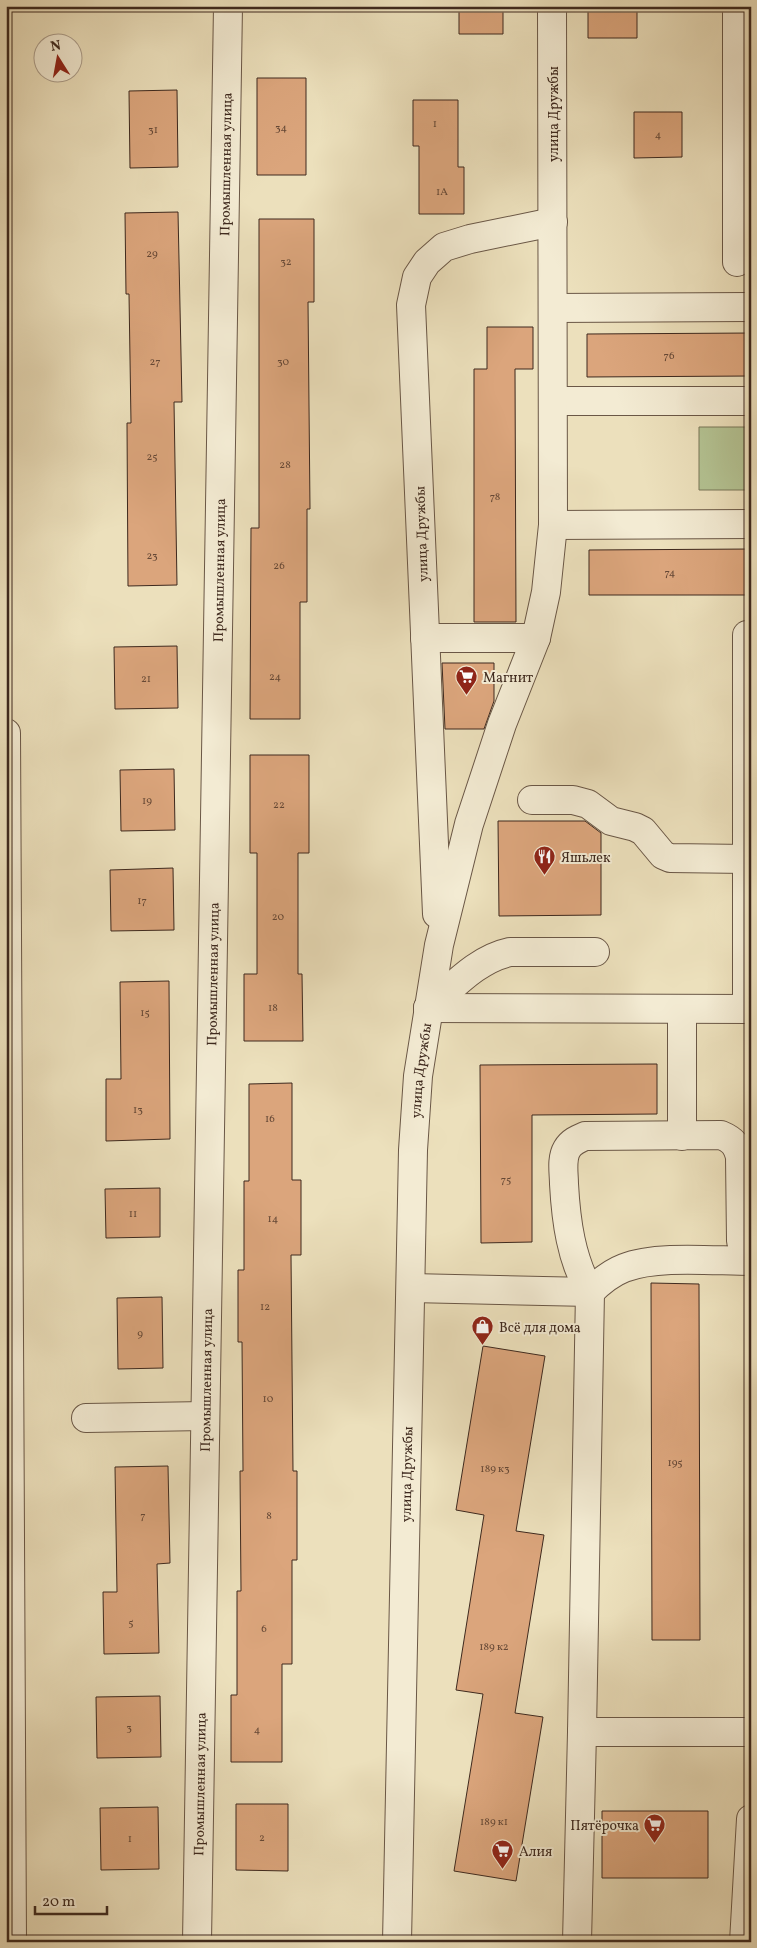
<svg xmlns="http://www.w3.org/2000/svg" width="757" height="1948" font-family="Vollkorn,serif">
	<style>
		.green { fill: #b4c393; stroke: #797658 }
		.building { fill: #dba57c; stroke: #3e291e }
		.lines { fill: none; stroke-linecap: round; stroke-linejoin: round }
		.minor-casing { stroke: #6a5746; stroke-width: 30 }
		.minor { stroke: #f3ebd3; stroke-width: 28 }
		.labels { text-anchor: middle; stroke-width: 4; stroke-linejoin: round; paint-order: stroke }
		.number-label { font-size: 11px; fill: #654836 }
		.street-label { font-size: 14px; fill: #3e291e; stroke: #f3ebd3 }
		.poi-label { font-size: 14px; fill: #3e291e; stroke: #f3ebd3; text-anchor: start }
	</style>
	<rect width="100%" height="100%" fill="#ece0bc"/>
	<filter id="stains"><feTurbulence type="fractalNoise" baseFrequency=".004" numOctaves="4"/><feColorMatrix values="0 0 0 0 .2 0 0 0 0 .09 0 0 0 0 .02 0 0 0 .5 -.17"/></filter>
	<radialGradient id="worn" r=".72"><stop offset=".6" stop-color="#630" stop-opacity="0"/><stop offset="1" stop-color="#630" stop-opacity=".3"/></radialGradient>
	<path class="green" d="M699,427h52v63h-52z"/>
	<path class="building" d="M459,6h44v28h-44z
		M588,6h49v32h-49z
		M257,78h49v97h-49z
		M177,90l1,77 -48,1 -1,-77z
		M413,100h45v67h6v47h-45v-68h-6z
		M634,112h48v45l-48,1z
		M178,212l4,190h-8l3,183 -49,1 -1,-163h4l-2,-129h-3l-1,-81z
		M259,219h55v83h-6l2,207h-3v93h-7v117h-50l1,-191h8z
		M487,327h46v42h-18l1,253h-42v-253h13z
		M751,333v43l-164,1v-43z
		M751,549v46h-162v-45z
		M177,646l1,62 -63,1 -1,-62z
		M442,663h52v38l-10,28h-39z
		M250,755h59v98h-11v121h4l1,67h-59v-67h13v-121h-7z
		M174,769l1,61 -54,1 -1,-61z
		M498,821h87l16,12v82l-102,1z
		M173,868l1,62 -63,1 -1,-61z
		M169,981l1,158 -64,2v-62h15l-1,-97z
		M657,1064v50l-125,1v127l-51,1 -1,-178z
		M292,1083v97h9v75h-10l2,216h4v89h-5v104h-10v98h-51v-67h6v-104h4l-1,-120h3l-1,-129h-4v-72h6v-89h5v-97z
		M160,1188v49l-54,1 -1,-49z
		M651,1283l48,1 1,356h-48z
		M162,1297l1,71 -45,1 -1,-71z
		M483,1346l62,10 -29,175 28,4 -29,178 28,4 -27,164 -62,-10 29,-177 -27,-4 28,-175 -28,-5z
		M168,1466l2,97 -13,1 2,89 -55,1 -1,-62h14l-2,-125z
		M160,1696l1,61 -64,1 -1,-61z
		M236,1804h52v67l-52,-1z
		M158,1807l1,62 -58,1 -1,-62z
		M602,1811h106v67h-106z"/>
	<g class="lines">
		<defs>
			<g id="minor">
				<path d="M737,6v181h14"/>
				<path d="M737,187v75"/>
				<path d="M553,308l198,-1"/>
				<path d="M553,401h198"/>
				<path d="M553,525l198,-1"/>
				<path d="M747,635v374"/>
				<path d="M425,638h111"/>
				<path d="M6,733l6,1209"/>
				<path d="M532,800h41l15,4 23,17 24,6 8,4 20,24 7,3 77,1"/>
				<path d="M437,914l-26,-609 6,-28 10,-15 17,-15 26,-8 83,-17"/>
				<path d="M428,1008l323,1"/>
				<path d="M428,1008c25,-21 49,-49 82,-56h85"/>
				<path d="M682,1009v127"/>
				<path d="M751,1256l-10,-15 -1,-84c-3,-12 -7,-17 -19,-22l-136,1c-7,3 -14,6 -18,13 -6,10 -3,24 -3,35 2,37 7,75 26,108 10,-10 21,-19 34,-24 33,-13 90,-7 127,-7"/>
				<path d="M411,1288l179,4 -8,440 -5,210"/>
				<path d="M86,1418l119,-2"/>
				<path d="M582,1732h169"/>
				<path id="s1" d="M197,1942l31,-1936"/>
				<path id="s2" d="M397,1942l16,-792 5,-74 21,-131 30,-121 33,-100 34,-86 10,-46 7,-67 -1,-519"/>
				<path d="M744,1942l7,-123"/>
			</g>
		</defs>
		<use href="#minor" class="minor-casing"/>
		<use href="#minor" class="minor"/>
	</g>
	<defs>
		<symbol id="supermarket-pin" viewBox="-11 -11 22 30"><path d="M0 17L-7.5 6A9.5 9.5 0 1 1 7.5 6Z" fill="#8f2418" stroke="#f3ebd3"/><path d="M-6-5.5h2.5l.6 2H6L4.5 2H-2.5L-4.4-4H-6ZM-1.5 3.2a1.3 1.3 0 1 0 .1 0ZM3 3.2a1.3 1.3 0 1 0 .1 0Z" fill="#fff"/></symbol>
		<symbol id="restaurant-pin" viewBox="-11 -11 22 30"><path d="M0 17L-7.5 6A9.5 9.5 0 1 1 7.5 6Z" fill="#8f2418" stroke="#f3ebd3"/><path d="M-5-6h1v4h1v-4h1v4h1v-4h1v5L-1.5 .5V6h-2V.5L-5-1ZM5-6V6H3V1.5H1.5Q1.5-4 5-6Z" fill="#fff"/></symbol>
		<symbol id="shop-pin" viewBox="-11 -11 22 30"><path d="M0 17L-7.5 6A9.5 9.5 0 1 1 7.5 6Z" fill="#8f2418" stroke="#f3ebd3"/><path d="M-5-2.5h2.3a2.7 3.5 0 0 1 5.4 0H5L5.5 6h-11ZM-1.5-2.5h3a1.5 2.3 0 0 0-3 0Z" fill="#fff"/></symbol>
	</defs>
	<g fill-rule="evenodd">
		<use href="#supermarket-pin" x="454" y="664" width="25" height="34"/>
		<use href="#restaurant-pin" x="532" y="844" width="25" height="34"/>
		<use href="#shop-pin" x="470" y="1314" width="25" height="34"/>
		<use href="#supermarket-pin" x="642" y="1812" width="25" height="34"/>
		<use href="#supermarket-pin" x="490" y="1838" width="25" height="34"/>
	</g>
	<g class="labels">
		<g class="number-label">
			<text x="435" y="127">1</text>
			<text x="281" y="131">34</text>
			<text x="153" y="133">31</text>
			<text x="658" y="138">4</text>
			<text x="442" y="195">1А</text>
			<text x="152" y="257">29</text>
			<text x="286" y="265">32</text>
			<text x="669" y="359">76</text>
			<text x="155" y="365">27</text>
			<text x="283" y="365">30</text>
			<text x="152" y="460">25</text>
			<text x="285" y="468">28</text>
			<text x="495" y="500">78</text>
			<text x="152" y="559">23</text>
			<text x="279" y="569">26</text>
			<text x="670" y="576">74</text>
			<text x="275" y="680">24</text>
			<text x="146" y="682">21</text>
			<text x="147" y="804">19</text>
			<text x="279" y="808">22</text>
			<text x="142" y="904">17</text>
			<text x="278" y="920">20</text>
			<text x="273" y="1011">18</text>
			<text x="145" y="1016">15</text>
			<text x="138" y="1113">13</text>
			<text x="270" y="1122">16</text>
			<text x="506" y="1183">75</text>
			<text x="133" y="1217">11</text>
			<text x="273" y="1222">14</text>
			<text x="265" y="1310">12</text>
			<text x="140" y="1337">9</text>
			<text x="268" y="1402">10</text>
			<text x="675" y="1466">195</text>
			<text x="495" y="1472">189 к3</text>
			<text x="143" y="1519">7</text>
			<text x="269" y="1519">8</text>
			<text x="131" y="1626">5</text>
			<text x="264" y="1632">6</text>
			<text x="494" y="1650">189 к2</text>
			<text x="129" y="1731">3</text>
			<text x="257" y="1733">4</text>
			<text x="494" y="1825">189 к1</text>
			<text x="262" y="1841">2</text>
			<text x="130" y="1842">1</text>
		</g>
		<g class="street-label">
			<text transform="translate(553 114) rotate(-90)" y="5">улица Дружбы</text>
			<text dy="5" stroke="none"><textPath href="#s1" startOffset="1778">Промышленная улица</textPath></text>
			<text transform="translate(421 534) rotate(-92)" y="5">улица Дружбы</text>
			<text dy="5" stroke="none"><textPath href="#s1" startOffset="1372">Промышленная улица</textPath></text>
			<text dy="5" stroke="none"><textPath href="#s1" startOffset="968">Промышленная улица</textPath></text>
			<text dy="5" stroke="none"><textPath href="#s2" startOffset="872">улица Дружбы</textPath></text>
			<text dy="5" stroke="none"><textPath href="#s1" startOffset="562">Промышленная улица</textPath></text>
			<text dy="5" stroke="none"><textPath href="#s2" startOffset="468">улица Дружбы</textPath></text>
			<text dy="5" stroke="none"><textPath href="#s1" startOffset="158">Промышленная улица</textPath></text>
		</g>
		<g class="poi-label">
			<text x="483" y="682">Магнит</text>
			<text x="561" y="862">Яшьлек</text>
			<text x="499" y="1332">Всё для дома</text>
			<text x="639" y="1830" text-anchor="end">Пятёрочка</text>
			<text x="519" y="1856">Алия</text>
		</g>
	</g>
	<rect width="757" height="1948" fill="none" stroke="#ece0bc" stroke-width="25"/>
	<rect x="8" y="8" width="742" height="1933" fill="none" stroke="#3e291e" stroke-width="2.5"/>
	<rect x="12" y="12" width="732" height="1923" fill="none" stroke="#3e291e"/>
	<g transform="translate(58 58) rotate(349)"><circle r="24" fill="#f3ebd3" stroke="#ab9d8b"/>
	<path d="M0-4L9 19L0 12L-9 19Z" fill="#8f2418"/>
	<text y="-8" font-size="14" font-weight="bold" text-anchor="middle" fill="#3e291e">N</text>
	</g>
	<path d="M35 1906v8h72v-8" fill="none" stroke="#3e291e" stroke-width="2.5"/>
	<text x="42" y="1906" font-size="15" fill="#3e291e" stroke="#f3ebd3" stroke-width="4" paint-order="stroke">20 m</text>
	<rect width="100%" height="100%" filter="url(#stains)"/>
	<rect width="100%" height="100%" fill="url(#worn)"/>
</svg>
